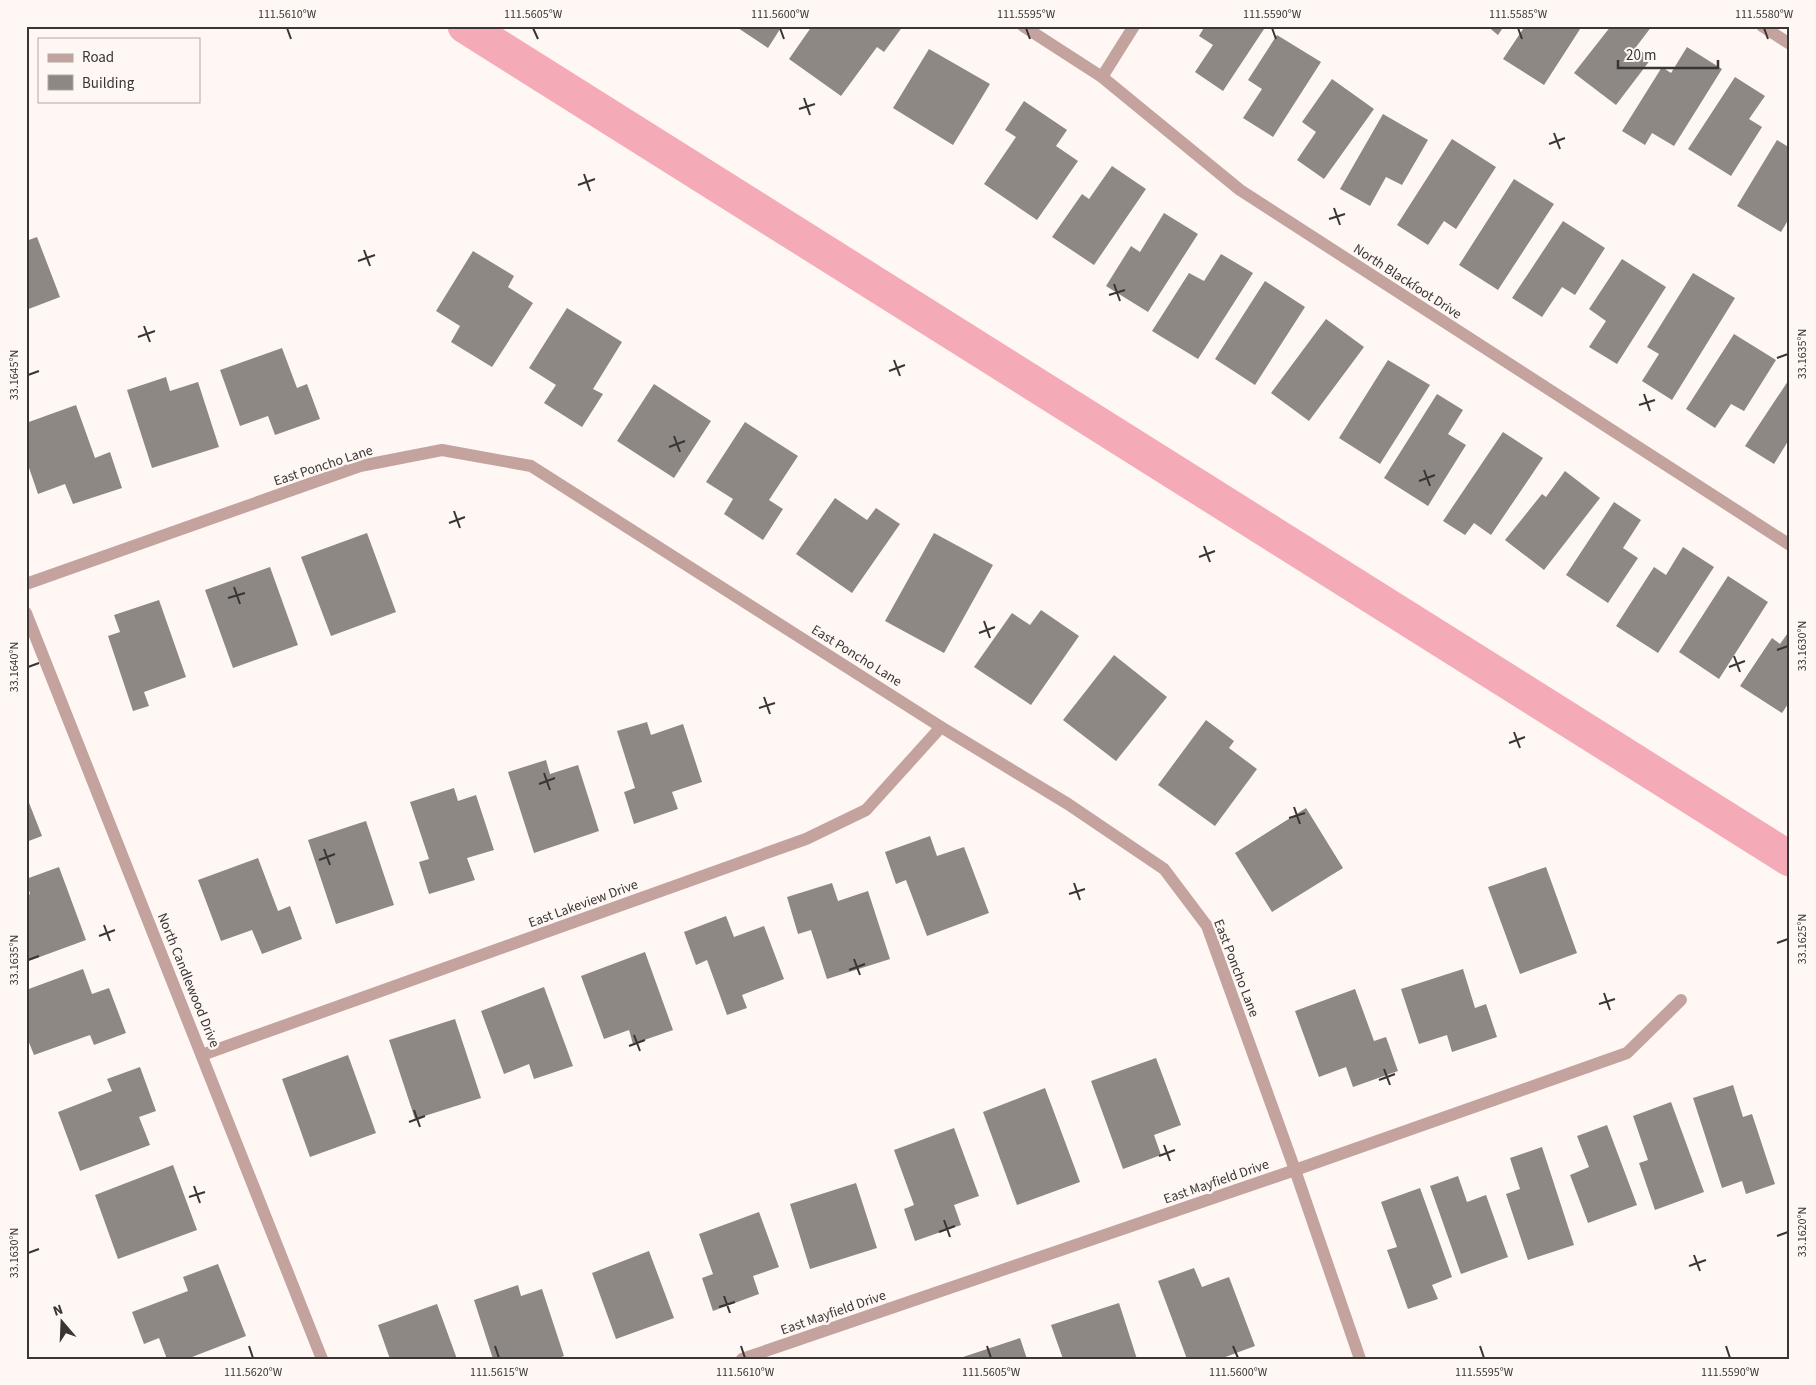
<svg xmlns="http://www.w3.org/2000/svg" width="1816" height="1385" font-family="'Source Sans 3',sans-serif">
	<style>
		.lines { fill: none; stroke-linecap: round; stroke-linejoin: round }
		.canal { stroke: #f4aab7; stroke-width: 35 }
		.building { fill: #8d8883 }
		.minor { stroke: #c4a39f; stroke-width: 12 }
		.ticks { fill: none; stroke: #383534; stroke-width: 2 }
		.labels { text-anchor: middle; stroke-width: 5; stroke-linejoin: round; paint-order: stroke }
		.street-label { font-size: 14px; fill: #383534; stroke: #fff7f4 }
		.neatline { fill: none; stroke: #383534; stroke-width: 2 }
		.ticks-label { font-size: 12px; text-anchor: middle; fill: #383534 }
	</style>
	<rect width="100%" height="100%" fill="#fff7f4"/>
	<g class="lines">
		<path class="canal" d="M465,26l1325,833"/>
	</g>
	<path class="building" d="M735,26h47l-14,22z
		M812,26h91l-19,26 -7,-5 -36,49 -52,-37z
		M1205,26h61l-43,65 -28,-19 18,-27 -14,-9z
		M1487,26h17l-6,9z
		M1525,26h57l-38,59 -41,-26z
		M1611,26h41l-16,21 15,12 -35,46 -42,-32z
		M1277,35l44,27 -48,75 -30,-19 19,-29 -14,-9z
		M1687,47l35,22 -48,77 -22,-13 -7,12 -23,-14 40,-64 9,6z
		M929,49l61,35 -37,61 -60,-37z
		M1735,77l30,19 -16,23 13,8 -31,49 -43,-27z
		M1332,79l42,30 -50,70 -27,-19 19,-28 -14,-10z
		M1024,101l43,29 -11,16 22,15 -41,59 -53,-36 32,-47 -11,-7z
		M1383,114l45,26 -26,45 -16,-8 -16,29 -30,-17z
		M1452,139l44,28 -40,62 -12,-8 -16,24 -31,-20z
		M1777,140l13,8v69l-9,15 -44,-26z
		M1112,166l34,23 -52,76 -42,-28 30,-43 7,5z
		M1514,179l40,25 -56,86 -39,-25z
		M1164,213l34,21 -50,78 -42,-26 25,-40 9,6z
		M1563,221l42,27 -30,47 -13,-8 -20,30 -30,-19z
		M37,237l23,60 -34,13v-69z
		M473,251l41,25 -6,11 25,16 -41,64 -41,-25 9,-16 -24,-15z
		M1221,254l32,19 -55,86 -46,-28 37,-58 15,8z
		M1622,259l44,28 -49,77 -28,-17 17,-26 -17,-12z
		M1693,273l42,25 -63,102 -30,-19 17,-27 -12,-7z
		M1265,281l40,26 -50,78 -40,-26z
		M567,308l55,34 -29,47 10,5 -21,33 -38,-24 12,-18 -27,-17z
		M1326,319l38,28 -55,74 -38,-28z
		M1734,334l42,26 -32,51 -13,-7 -16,24 -29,-19z
		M282,348l15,40 10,-4 13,35 -45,16 -7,-19 -28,10 -20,-56z
		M1388,360l42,25 -50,79 -41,-26z
		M166,377l4,14 28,-9 21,65 -67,21 -25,-78z
		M1790,378v60l-16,26 -29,-18z
		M654,384l57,37 -37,57 -57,-37z
		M1437,394l26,16 -15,24 18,11 -38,61 -44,-28z
		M76,405l19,53 15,-6 12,36 -49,16 -8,-20 -27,10 -12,-35v-36z
		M745,422l53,34 -29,44 14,9 -20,31 -39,-26 9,-15 -27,-17z
		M1503,432l40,26 -52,77 -17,-12 -9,12 -22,-14z
		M1565,471l35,27 -56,72 -39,-30 37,-46 4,3z
		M835,498l32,22 9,-12 24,16 -48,69 -56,-39z
		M1614,502l27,18 -18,28 15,10 -30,45 -42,-28z
		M367,533l29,79 -65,24 -30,-79z
		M934,533l59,32 -49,88 -59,-32z
		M1683,547l31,20 -56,86 -42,-27 38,-59 12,8z
		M270,567l28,78 -65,23 -28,-78z
		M1728,576l40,26 -49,77 -40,-27z
		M159,600l27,77 -42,15 5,14 -16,5 -25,-75 12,-4 -6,-17z
		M1041,610l38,26 -48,69 -57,-38 38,-54 18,12z
		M1790,630v71l-8,12 -42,-27 32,-48 8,6z
		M1114,655l53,42 -51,64 -53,-41z
		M1206,720l28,21 -5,7 28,21 -42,57 -57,-41z
		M647,722l4,13 32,-11 19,58 -30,10 6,17 -44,15 -10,-32 11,-4 -18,-57z
		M546,760l4,14 28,-9 21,66 -65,22 -26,-81z
		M454,788l4,13 18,-6 18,55 -27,8 8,22 -46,14 -10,-32 10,-3 -19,-57z
		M26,795l16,41 -16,6z
		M1306,808l37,60 -71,44 -37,-59z
		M366,821l28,84 -58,19 -28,-84z
		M930,836l7,20 27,-9 25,66 -62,23 -21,-56 -10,4 -11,-32z
		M258,858l20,53 12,-5 12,33 -40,15 -10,-24 -31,11 -23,-61z
		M59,867l27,73 -60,22v-66l4,-2 -4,-15z
		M1546,867l31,86 -57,21 -32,-87z
		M832,883l6,18 30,-10 22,68 -63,20 -16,-49 -13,4 -11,-37z
		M726,916l8,21 30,-11 20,53 -42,16 5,13 -20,7 -20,-55 -11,5 -12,-33z
		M645,952l28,78 -40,14 -4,-14 -25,9 -23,-63z
		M83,969l9,25 17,-6 17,45 -32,12 -4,-10 -56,20 -8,-20v-45z
		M1463,969l12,39 11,-4 11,33 -45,15 -5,-17 -28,9 -18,-55z
		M544,987l29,79 -39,13 -5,-15 -25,10 -23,-63z
		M1355,989l19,52 12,-4 12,34 -45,16 -7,-20 -27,10 -24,-66z
		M455,1019l26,79 -66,21 -26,-79z
		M348,1055l28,78 -66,24 -28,-78z
		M1156,1058l25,67 -27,10 7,20 -38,14 -32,-88z
		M140,1067l16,44 -17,6 11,28 -70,26 -22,-59 54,-21 -5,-12z
		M1733,1085l10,32 9,-3 23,70 -29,10 -4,-13 -20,7 -29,-90z
		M1045,1088l35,94 -63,23 -34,-93z
		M1671,1102l33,90 -49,18 -16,-47 9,-3 -15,-44z
		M1607,1125l30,80 -49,18 -18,-48 19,-8 -12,-31z
		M954,1128l25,68 -25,9 7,20 -46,16 -11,-32 10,-4 -20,-55z
		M1542,1147l32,98 -46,15 -22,-66 14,-5 -10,-31z
		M173,1165l24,65 -79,29 -23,-64z
		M1458,1176l9,26 19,-7 22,62 -47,17 -31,-88z
		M856,1183l21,65 -67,21 -20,-65z
		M1420,1188l32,89 -20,8 6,14 -30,10 -21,-59 10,-3 -16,-45z
		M759,1212l20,55 -26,9 6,18 -46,17 -11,-33 11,-4 -14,-40z
		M649,1251l25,67 -58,21 -24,-66z
		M218,1264l28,72 -59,23h-20l-8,-21 -15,6 -12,-32 56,-21 -5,-14z
		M1194,1268l8,19 27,-10 26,69 -35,13h-33l-29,-78z
		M518,1285l3,11 21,-7 22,67 -8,3h-63l-19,-59z
		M1119,1303l18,56h-74l-12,-34z
		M437,1304l20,55h-67l-12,-34z
		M1020,1338l7,21h-67v-1z"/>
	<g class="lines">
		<path class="minor" d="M1023,26l79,51 138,113 550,355
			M1762,26l28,18
			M1102,77l32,-51
			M26,584l334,-118 82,-16 89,16 410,261 127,77 96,65 43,57 88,244 65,189
			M26,613l296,746
			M202,1055l604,-216 60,-29 75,-83
			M742,1359l553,-189 332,-117 54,-53"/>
	</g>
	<path class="ticks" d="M287,28l4,11M533,28l5,11M780,28l4,11M1026,28l4,11M1272,28l4,11M1518,28l4,11M1764,28l4,11M804,98l6,17M799,109l16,-5M1554,133l6,16M1549,144l16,-6M584,174l6,17M578,185l17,-6M1334,208l6,17M1329,219l16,-5M364,250l6,16M358,261l17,-6M1114,284l6,17M1109,295l16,-5M144,326l6,16M138,337l17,-6M1777,358l11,-4M894,360l6,16M889,371l16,-6M28,375l11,-4M1644,394l6,17M1639,405l16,-5M674,436l6,16M669,447l16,-6M1424,470l6,16M1419,481l16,-6M454,511l6,17M449,523l16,-6M1204,546l6,16M1199,557l16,-6M234,587l6,17M228,598l17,-5M984,621l6,17M979,633l16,-6M1777,650l11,-4M1734,656l6,16M28,667l11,-4M1729,667l16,-6M764,697l6,17M759,708l16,-5M1514,732l6,16M1509,743l16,-6M544,773l6,17M539,784l16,-6M1294,807l6,17M1289,818l16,-5M324,849l6,16M319,860l16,-6M1074,883l6,17M1069,894l16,-5M104,925l6,16M99,936l16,-6M1777,943l11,-4M854,959l6,16M28,960l11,-4M849,970l16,-6M1604,993l6,17M1599,1004l16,-5M634,1035l6,16M629,1046l16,-6M1384,1069l6,16M1379,1080l16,-6M414,1110l6,17M409,1122l16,-6M1164,1145l6,16M1159,1156l16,-6M194,1186l6,17M189,1197l16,-5M944,1220l6,17M939,1232l16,-6M1777,1236l11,-4M28,1253l11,-4M1694,1255l6,16M1689,1266l17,-6M724,1296l6,17M719,1307l16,-5M249,1346l4,12M495,1346l4,12M741,1346l4,12M987,1346l4,12M1233,1346l5,12M1480,1346l4,12M1726,1346l4,12"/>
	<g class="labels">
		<g class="street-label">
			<text transform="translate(1408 281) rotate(33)" y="5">North Blackfoot Drive</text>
			<text transform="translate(323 465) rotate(-18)" y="5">East Poncho Lane</text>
			<text transform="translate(857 655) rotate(32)" y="5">East Poncho Lane</text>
			<text transform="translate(583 903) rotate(-20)" y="5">East Lakeview Drive</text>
			<text transform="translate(1237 968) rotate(69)" y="5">East Poncho Lane</text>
			<text transform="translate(189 980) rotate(68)" y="5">North Candlewood Drive</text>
			<text transform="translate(1216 1181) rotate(-19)" y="5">East Mayfield Drive</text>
			<text transform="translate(833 1312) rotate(-19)" y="5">East Mayfield Drive</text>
		</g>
	</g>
	<rect width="1816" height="1385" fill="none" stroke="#fff7f4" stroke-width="55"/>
	<rect x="38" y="38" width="162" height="65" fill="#fff7f4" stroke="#afa9a7"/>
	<rect x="48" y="54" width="25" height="8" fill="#c4a39f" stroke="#afa9a7"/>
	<text x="82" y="62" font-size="15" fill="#383534">Road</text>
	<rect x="48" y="75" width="25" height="15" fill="#8d8883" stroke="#afa9a7"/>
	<text x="82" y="88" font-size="15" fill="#383534">Building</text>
	<g transform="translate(62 1322) rotate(341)" stroke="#fff7f4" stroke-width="4" paint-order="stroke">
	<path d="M0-4L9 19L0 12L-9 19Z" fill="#383534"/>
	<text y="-8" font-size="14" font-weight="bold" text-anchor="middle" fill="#383534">N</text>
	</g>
	<path d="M1618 60v8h100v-8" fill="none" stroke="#383534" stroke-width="2.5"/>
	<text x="1626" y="60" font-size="15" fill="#383534" stroke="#fff7f4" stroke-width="4" paint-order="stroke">20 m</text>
	<rect x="28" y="28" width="1760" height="1330" class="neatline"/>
	<g class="ticks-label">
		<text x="287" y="18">111.5610°W</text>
		<text x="533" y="18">111.5605°W</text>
		<text x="780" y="18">111.5600°W</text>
		<text x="1026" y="18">111.5595°W</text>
		<text x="1272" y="18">111.5590°W</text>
		<text x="1518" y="18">111.5585°W</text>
		<text x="1764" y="18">111.5580°W</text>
		<text transform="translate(1802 354) rotate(-90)" y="4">33.1635°N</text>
		<text transform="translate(14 375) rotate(-90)" y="4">33.1645°N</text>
		<text transform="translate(1802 646) rotate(-90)" y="4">33.1630°N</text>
		<text transform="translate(14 667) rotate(-90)" y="4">33.1640°N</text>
		<text transform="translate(1802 939) rotate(-90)" y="4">33.1625°N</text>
		<text transform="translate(14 960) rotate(-90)" y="4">33.1635°N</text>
		<text transform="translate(1802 1232) rotate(-90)" y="4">33.1620°N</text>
		<text transform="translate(14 1253) rotate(-90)" y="4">33.1630°N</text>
		<text x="253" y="1376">111.5620°W</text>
		<text x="499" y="1376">111.5615°W</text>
		<text x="745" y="1376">111.5610°W</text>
		<text x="991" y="1376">111.5605°W</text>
		<text x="1238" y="1376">111.5600°W</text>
		<text x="1484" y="1376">111.5595°W</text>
		<text x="1730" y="1376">111.5590°W</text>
	</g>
</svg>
